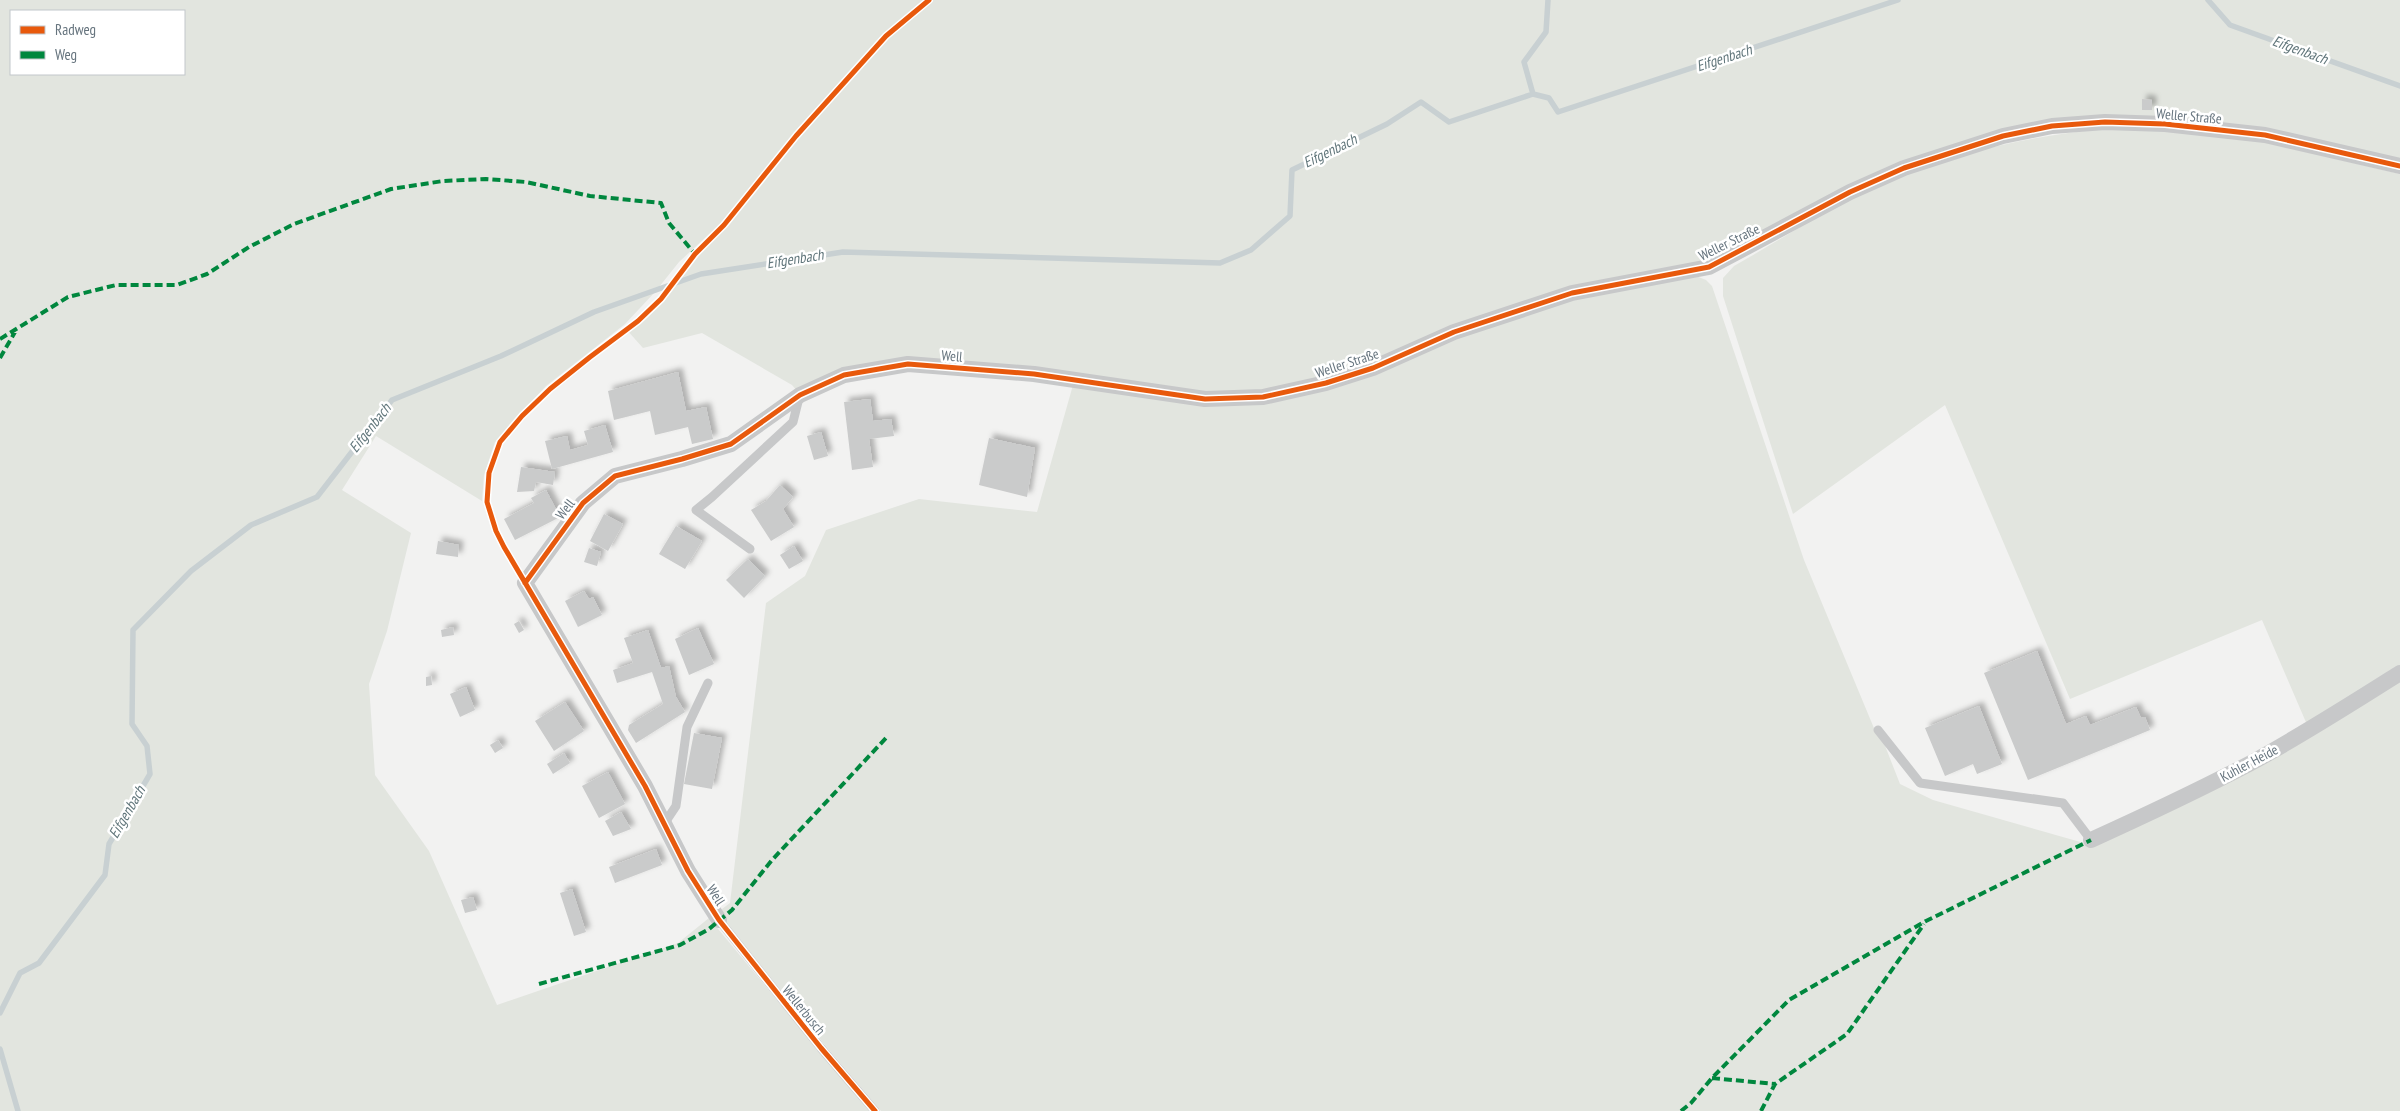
<svg xmlns="http://www.w3.org/2000/svg" width="2400" height="1111" font-family="'PT Sans Narrow',sans-serif">
	<style>
		.green { fill: #e2e5df; fill-rule: evenodd }
		.lines { fill: none; stroke-linecap: round; stroke-linejoin: round }
		.stream { stroke: #c8d0d2; stroke-width: 5.5 }
		.building { fill: #cacbcb; filter: url(#shadow) }
		.service { stroke: #c7c8c9; stroke-width: 9 }
		.minor { stroke: #c7c8c9; stroke-width: 16 }
		.quiet { stroke: #00873e; stroke-width: 4; stroke-dasharray: 8 4; stroke-linecap: butt }
		.cycleway-casing { stroke: #fff; stroke-width: 8 }
		.cycleway { stroke: #e8590c; stroke-width: 5 }
		.labels { text-anchor: middle; stroke-width: 5; stroke-linejoin: round; paint-order: stroke }
		.street-label { font-size: 14px; fill: #66747e; stroke: #fff }
		.water-label { font-size: 15px; font-style: italic; fill: #61767b; stroke: #fff }
	</style>
	<defs>
		<filter id="shadow"><feDropShadow dx="4.5" dy="-4.5" stdDeviation="2.5" flood-color="#0004"/></filter>
	</defs>
	<rect width="100%" height="100%" fill="#f2f2f1"/>
	<path class="green" d="M0,0h924l-41,34 -89,100 -74,90 -41,38 -24,30 -30,32 -79,62 -51,56 -11,33 -2,26 -106,-65 -34,54 69,43 -24,98 -18,53 6,91 54,76 68,154 181,-62 31,-25 160,193h-869zM11,11h173v63h-173z
		M933,0h1467v162l-232,-41 -164,11 -296,128 -139,31 -199,75 -108,29 -60,2 -294,-37 -110,32 -6,-7 -90,-52 -59,15 -17,-19 41,-35 131,-157 90,-100z
		M2105,129l61,2 97,11 137,32v495l-92,58 -46,-107 -192,79 -125,-294 -152,109 -70,-218v-18l11,-12c57,-32 113,-71 174,-93 64,-24 129,-38 197,-44z
		M1696,276l10,4 6,6 92,274 72,173 6,5 18,46 33,16 158,45 309,-170v436h-1519l-57,-67 -106,-132 12,-9 36,-300 39,-27 21,-46 93,-31 118,13 36,-127 190,16 310,-103z"/>
	<g class="lines">
		<path class="stream" d="M2208,0l22,25 170,61
			M1533,94l-9,-32 22,-30 2,-32
			M0,1013l20,-40 19,-10 66,-88 4,-31 41,-70 -3,-28 -15,-22 1,-94 58,-59 60,-46 66,-28 75,-97 109,-44 93,-44 107,-38 142,-22 377,11 31,-13 39,-34 2,-46 95,-46 34,-22 28,20 84,-28 16,4 9,14 340,-112
			M0,1049l18,62"/>
	</g>
	<path class="building" d="M2142,99l10,1v10h-10z
		M678,372l8,39 20,-4 7,32 -21,5 -4,-17 -33,8 -5,-24 -36,9 -6,-29z
		M870,399l3,22 18,-2 3,17 -25,3 4,28 -21,3 -8,-68z
		M605,425l8,27 -61,17 -7,-28 22,-5 3,14 18,-5 -4,-14z
		M821,432l7,24 -14,4 -7,-24z
		M989,438l46,10 -8,49 -48,-12z
		M521,467l34,5 -2,13 -17,-3 -2,9 -17,1z
		M780,485l13,12 -10,12 11,18 -23,14 -20,-31 15,-9z
		M546,490l14,27 -45,23 -11,-21 30,-16 -3,-5z
		M604,514l19,10 -15,27 -18,-10z
		M676,526l26,15 -17,28 -26,-15z
		M438,541l21,4 -1,12 -22,-3z
		M794,546l9,15 -14,8 -9,-14z
		M589,548l12,4 -4,14 -13,-4z
		M748,559l17,17 -21,22 -18,-18z
		M584,591l5,8 4,-2 9,18 -24,12 -13,-26z
		M519,621l5,9 -5,3 -5,-9z
		M453,627l1,8 -12,2 -1,-7z
		M698,628l16,36 -25,11 -14,-36z
		M648,630l13,38 8,-2 7,31 9,15 -49,31 -8,-13 1,-5 34,-21 -11,-32 -35,11 -4,-13 20,-7 -9,-25z
		M2037,651l29,73 20,-8 4,9 46,-18 5,11 4,-1 5,13 -122,50 -44,-107z
		M431,676l1,9 -6,1v-9z
		M466,687l9,23 -15,7 -10,-23z
		M565,702l19,29 -30,20 -19,-30z
		M1979,706l23,58 -25,10 -4,-10 -28,12 -20,-48z
		M694,733l28,5 -10,51 -28,-5z
		M498,740l5,8 -8,5 -5,-8z
		M564,753l6,10 -17,11 -6,-10z
		M608,772l17,32 -26,14 -17,-32z
		M621,812l10,17 -18,7 -8,-15z
		M656,849l6,16 -47,18 -6,-16z
		M572,889l14,43 -12,4 -14,-43z
		M473,897l4,13 -12,3 -4,-13z"/>
	<g class="lines">
		<path class="service" d="M750,549l-54,-39 16,-13 81,-75 6,-24
			M1878,730l42,53 143,20 28,37
			M664,824l12,-18 11,-79 21,-44
			M719,920l102,128 54,63"/>
		<path class="minor" d="M2091,840c53,-24 106,-49 158,-76 52,-28 102,-60 151,-91
			M719,920l-31,-49 -43,-85 -120,-203 58,-80 32,-27 67,-17 49,-15 69,-49 44,-20 64,-11 126,10 171,25 58,-2 63,-14 47,-15 81,-36 118,-39 137,-26 141,-75 54,-24 99,-32 49,-10 53,-4 60,2 100,11 135,31"/>
		<path class="quiet" d="M0,339l68,-42 48,-12h61l30,-11 42,-27 45,-23 97,-35 52,-8 43,-2 40,3 64,14 71,7 8,20 26,31
			M0,358l15,-26
			M539,984l141,-39 29,-16 23,-19 40,-50 114,-122
			M1712,1078l63,6
			M1681,1111l10,-8 21,-25 77,-78 137,-79 165,-81
			M1761,1111l14,-27 72,-50 77,-110"/>
		<defs>
			<path id="cycleway" d="M525,583l58,-80 32,-27 67,-17 49,-15 69,-49 44,-20 64,-11 126,10 171,25 58,-2 63,-14 47,-15 81,-36 118,-39 137,-26 141,-75 54,-24 99,-32 49,-10 53,-4 60,2 100,11 135,31
				M875,1111l-54,-63 -102,-128 -31,-49 -43,-85 -141,-239 -8,-16 -9,-29 2,-29 11,-31 22,-26 28,-27 40,-32 48,-36 23,-22 34,-45 29,-29 72,-89 90,-100 43,-36"/>
		</defs>
		<use href="#cycleway" class="cycleway-casing"/>
		<use href="#cycleway" class="cycleway"/>
	</g>
	<g class="labels">
		<g class="street-label">
			<text transform="translate(2189 116) rotate(5)" y="5">Weller Straße</text>
			<text transform="translate(1729 242) rotate(-26)" y="5">Weller Straße</text>
			<text transform="translate(952 356) rotate(5)" y="5">Well</text>
			<text transform="translate(1347 363) rotate(-18)" y="5">Weller Straße</text>
			<text transform="translate(565 509) rotate(-53)" y="5">Well</text>
			<text transform="translate(2249 763) rotate(-28)" y="5">Kuhler Heide</text>
			<text transform="translate(716 895) rotate(57)" y="5">Well</text>
			<text transform="translate(804 1010) rotate(51)" y="5">Wellerbusch</text>
		</g>
		<g class="water-label">
			<text transform="translate(2300 50) rotate(20)" y="5">Eifgenbach</text>
			<text transform="translate(1724 58) rotate(-18)" y="5">Eifgenbach</text>
			<text transform="translate(1330 151) rotate(-26)" y="5">Eifgenbach</text>
			<text transform="translate(795 259) rotate(-9)" y="5">Eifgenbach</text>
			<text transform="translate(370 428) rotate(-52)" y="5">Eifgenbach</text>
			<text transform="translate(127 812) rotate(-60)" y="5">Eifgenbach</text>
		</g>
	</g>
	<rect x="10" y="10" width="175" height="65" fill="#ffffff" stroke="#c2c7cb"/>
	<rect x="20" y="26" width="25" height="8" fill="#e8590c" stroke="#c2c7cb"/>
	<text x="55" y="35" font-size="15" fill="#66747e">Radweg</text>
	<rect x="20" y="51" width="25" height="8" fill="#00873e" stroke="#c2c7cb"/>
	<text x="55" y="60" font-size="15" fill="#66747e">Weg</text>
</svg>
